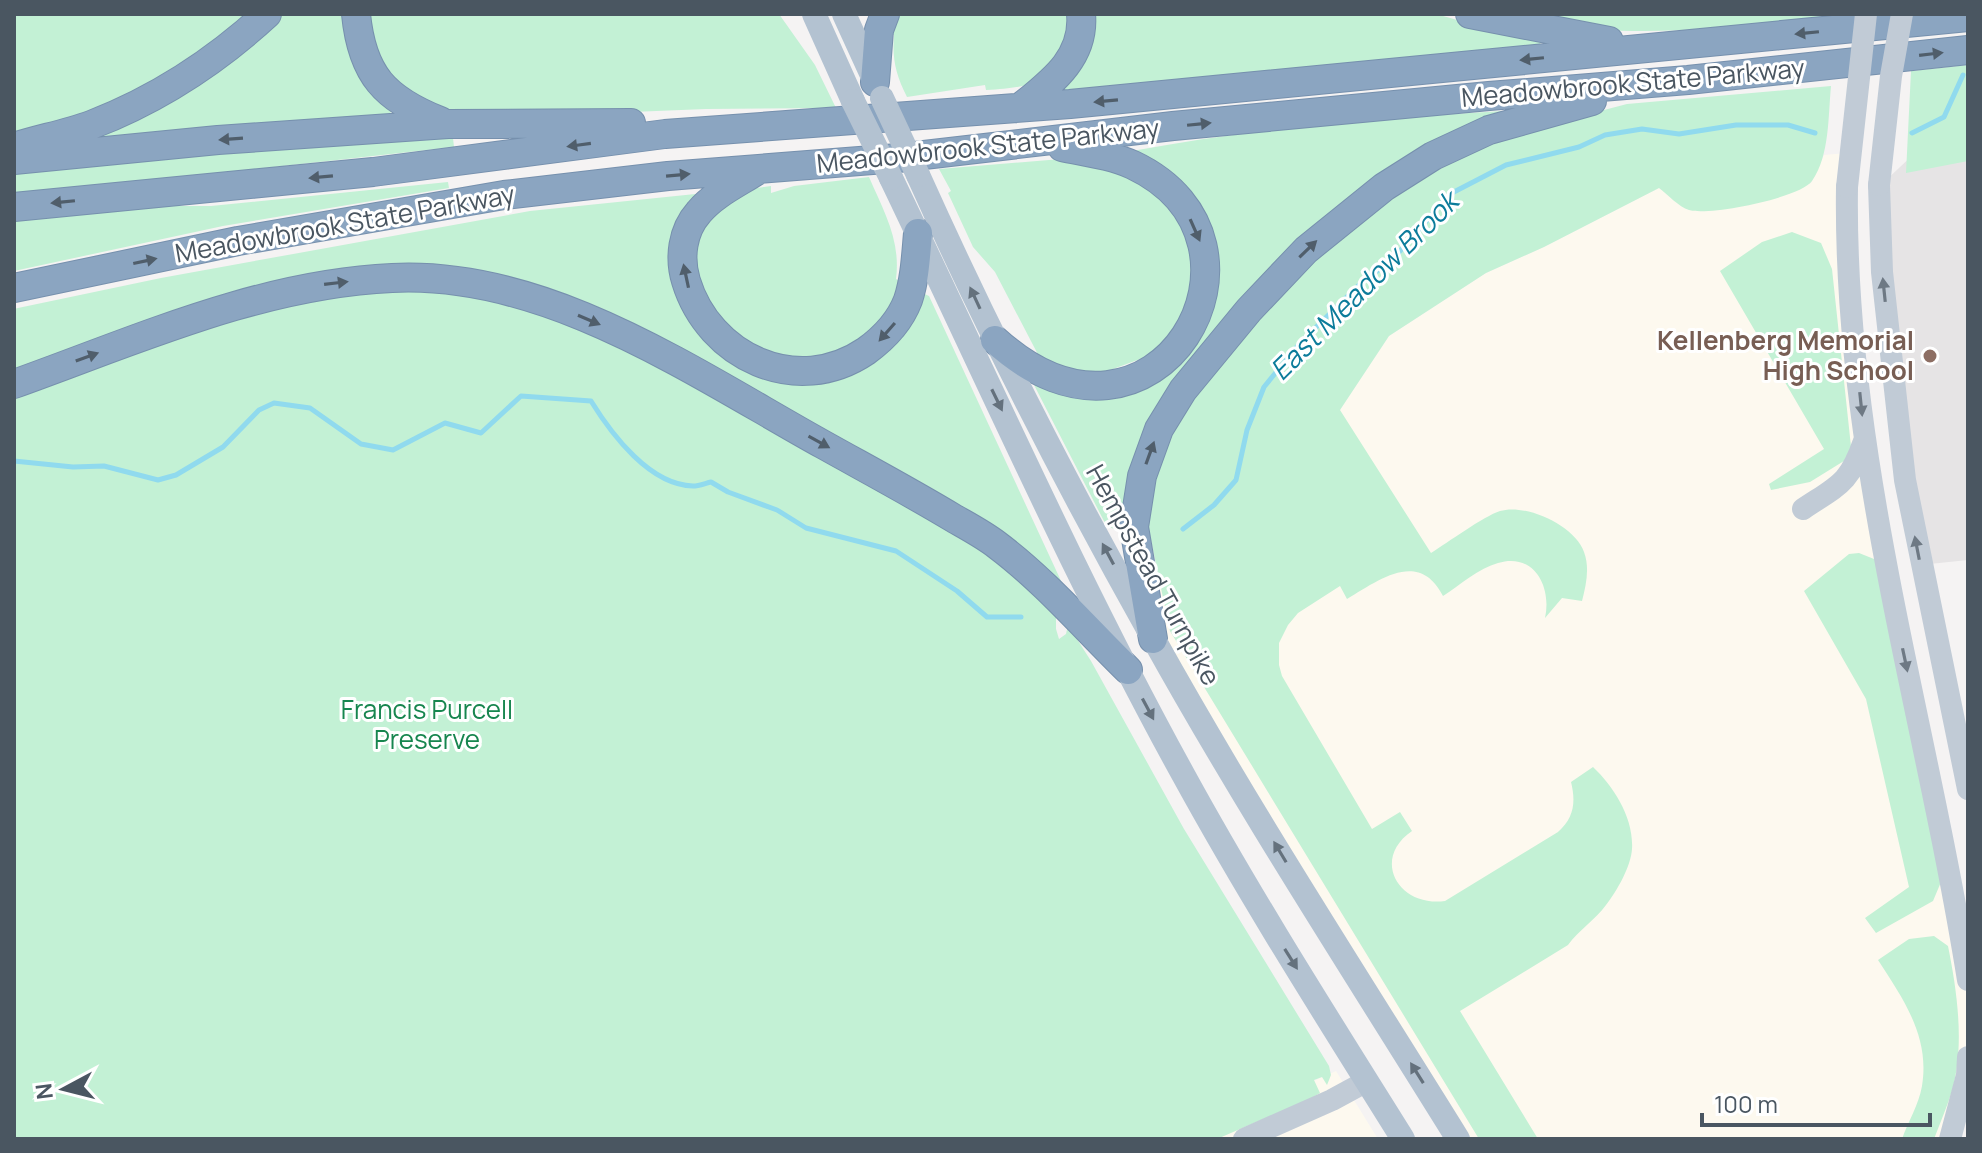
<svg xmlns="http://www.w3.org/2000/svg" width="1982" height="1153" font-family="Manrope,sans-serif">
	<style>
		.commercial { fill: #fdf9ef }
		.education { fill: #e6e4e5 }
		.green { fill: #c3f1d5 }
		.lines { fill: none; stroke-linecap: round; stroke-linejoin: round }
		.stream { stroke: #90daee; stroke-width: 5 }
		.highway-casing { stroke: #7690ad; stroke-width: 30 }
		.secondary { stroke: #c1cbd6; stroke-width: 22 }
		.primary { stroke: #b3c2d1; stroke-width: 24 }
		.highway { stroke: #8ba5c1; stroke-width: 28 }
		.secondary-bridge { stroke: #c1cbd6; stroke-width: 22 }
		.primary-bridge { stroke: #b3c2d1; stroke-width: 24 }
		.oneway { fill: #505e6b }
		.oneway2 { fill: #6e7984 }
		.oneway3 { fill: #64717d }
		.education-dot { fill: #8d6e63; stroke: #fff; stroke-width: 3 }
		.labels { text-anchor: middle; stroke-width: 6; stroke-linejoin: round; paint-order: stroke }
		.street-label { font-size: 26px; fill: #4a5661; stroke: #fff }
		.education-label { font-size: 26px; font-weight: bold; fill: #785e54; stroke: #fff; text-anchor: end }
		.park-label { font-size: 26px; fill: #17864f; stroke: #fff }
		.water-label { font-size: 28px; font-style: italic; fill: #0c7c9b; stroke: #fff }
	</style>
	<rect width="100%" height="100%" fill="#f5f3f3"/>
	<path class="commercial" d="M1847,153l12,251 90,472 18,117 -2,78 -18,68h-487l-290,-483 -23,-66 193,-180 49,-74 97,-63 58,-26 115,-59 30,22 122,-27 13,-28z
		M1336,1071l42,68h-195z"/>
	<path class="education" d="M1968,135v425l-48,5 -37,-382 48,-45z"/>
	<path class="green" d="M14,14h237l-16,15 -119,76 -102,31z
		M278,14h65l6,37 42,59 -1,8 -307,26z
		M364,14h415l36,51 21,43 -130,1 -223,9 -47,-7 -40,-23 -23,-32z
		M891,14h181l2,4c-25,56 -21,69 -88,72l-1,-5 -78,12c-11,-22 -15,-37 -13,-62l-8,-4z
		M1088,14h348l39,11 67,12 -2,8 -485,48z
		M1505,14h336l-1,2c-69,7 -138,16 -207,15 -43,0 -86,-9 -128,-17z
		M1968,65v96l-62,12 5,-102z
		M1831,86c-3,30 -1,69 -19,95 -12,17 -103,35 -123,29 -10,-3 -22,-16 -30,-22l-115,59 -58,26 -97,63 -49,74 91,143c16,-10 53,-37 69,-42 26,-8 75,15 84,41 6,16 2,33 -2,49l-20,-3 -17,20c7,-31 -11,-66 -47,-55 -19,5 -38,22 -55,33 -24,-47 -64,-16 -96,3l-7,-13 -42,27 -10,12 -9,18v22l3,11 90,153 28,-17 12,19c-41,28 -14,76 33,70l113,-69c16,-14 18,-30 13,-50l22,-15c21,20 41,51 39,82 -1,17 -15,42 -26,56 -11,15 -27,25 -38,40l-108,66 78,128h-59l-309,-508 -21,-100 -8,-1 3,-37 37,-88 108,-129 120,-91 69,-36 80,-27 69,-18z
		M1503,111l2,5 -54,22 -256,221 -69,171h-10l-10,-5 -73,-142 116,-2 5,4 31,-33 18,-33 -16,-122 -29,-32 -26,-14c122,-23 247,-33 371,-40z
		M453,138l1,9 -440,49v-25l267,-27z
		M1073,158l63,14 53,59 8,40 -27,77 -84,31 -41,-11 -50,-96 -22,-25 -25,-54 3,-2 -12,-22z
		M869,177c15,35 32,63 27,102l7,4 -20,45 -68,36 -69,-14 -49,-51 -4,-65 50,-44 28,-4v7l23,-7z
		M448,182l1,6 -226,38 -209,45v-50l137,-15h60z
		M705,193l-23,21 28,132 134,26 72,-82 13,6 133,287 -4,2 -6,-12 -10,4 -396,-238 -251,-72 -381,103v-61l4,-1 143,-30 369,-67z
		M1792,232l29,11 11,26 20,187 -42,26 -39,8 -2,-6 55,-35 -104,-178 42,-29z
		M414,288l62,4 114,37 397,217 69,64v19l3,10 7,-5 2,-9 23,36 93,168 145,237 2,9 -4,10 -5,-8 -8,3 6,13 -10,6 -93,40h-1203v-745l270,-92z
		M1859,553l20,8 62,321 -8,19 -57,32 -11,-15 44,-31 -43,-188 -62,-108 45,-37z
		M1934,936l14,10c9,45 17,99 4,145 -5,16 -12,32 -18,48h-32c6,-17 17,-35 20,-53 8,-49 -18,-86 -44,-126l31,-21z"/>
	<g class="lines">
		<path class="stream" d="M1912,133l32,-16 19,-42
			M14,461l59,6 31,-1 54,14 18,-5 47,-28 36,-37 15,-7 36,5 51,36 32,6 52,-27 36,10 40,-37 70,5c21,34 59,84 102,85 6,0 13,-3 18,-4l17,10 49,18 29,18 90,23 61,40 30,26h34
			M1183,529l31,-24 22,-25 11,-50 17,-43 36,-44 60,-59 33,-25 57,-65 56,-29 73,-18 26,-12 37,-6 37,5 57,-9h52l27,8"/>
		<defs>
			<path id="highway" d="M356,14c6,61 29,85 84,107
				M1470,14l139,27
				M875,82l4,-52 6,-16
				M1022,106c31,-25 63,-49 59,-92
				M14,147c25,-8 52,-13 77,-22 65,-25 125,-64 176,-111
				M14,160l204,-20 230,-16 183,-1
				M758,170c-20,13 -44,24 -59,42 -17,19 -20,46 -13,69 23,76 111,117 180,70 18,-13 34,-30 42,-51 7,-21 8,-44 10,-67
				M14,207l359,-35 292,-38 405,-30 898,-87
				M14,288l224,-47 266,-46 164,-19 230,-18 275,-32 316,-30 199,-16 280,-30
				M995,340c161,146 300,-98 138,-175 -22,-10 -47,-13 -71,-18
				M14,384c123,-44 246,-100 378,-106 155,-8 302,95 432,167 43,24 88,48 131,74 14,8 29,16 42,26 48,36 88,83 131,125
				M1153,639l-19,-112 8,-51 17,-47 24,-39 66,-80 57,-60 78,-63 49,-31 56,-26 103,-29"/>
		</defs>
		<use href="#highway" class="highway-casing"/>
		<path class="secondary" d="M1879,185l3,87 23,208 63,309
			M1847,187c-4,270 79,529 121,793
			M1803,509c36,-24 46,-25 61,-68
			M1244,1139l88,-39 35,-19
			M1950,1139l17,-64 1,-18"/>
		<path class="primary" d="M814,14l39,87
			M844,14l32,70
			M918,175c71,158 150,312 235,463 95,171 202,335 305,501
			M891,178c96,200 186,404 293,598 68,124 144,243 219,363"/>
		<use href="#highway" class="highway"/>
		<path class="secondary-bridge" d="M1879,185l12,-109 11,-62
			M1847,187l19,-173"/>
		<path class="primary-bridge" d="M882,98l36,77
			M853,101l38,77"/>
	</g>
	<defs><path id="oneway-solid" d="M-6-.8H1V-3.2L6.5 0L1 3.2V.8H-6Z" transform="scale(2)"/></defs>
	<g class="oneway">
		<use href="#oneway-solid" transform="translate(1807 33) rotate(174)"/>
		<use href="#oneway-solid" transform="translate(1931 54) rotate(-7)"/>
		<use href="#oneway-solid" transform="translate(1532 59) rotate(174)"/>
		<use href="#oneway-solid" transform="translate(1106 101) rotate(175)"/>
		<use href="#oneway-solid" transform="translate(1199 124) rotate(-6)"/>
		<use href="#oneway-solid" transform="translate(231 139) rotate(176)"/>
		<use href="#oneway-solid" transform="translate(579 145) rotate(172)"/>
		<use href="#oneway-solid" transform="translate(678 175) rotate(-5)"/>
		<use href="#oneway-solid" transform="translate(321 177) rotate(175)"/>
		<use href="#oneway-solid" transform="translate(63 202) rotate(174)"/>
		<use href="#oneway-solid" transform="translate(1195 230) rotate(66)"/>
		<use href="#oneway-solid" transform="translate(1308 249) rotate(-44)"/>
		<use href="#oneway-solid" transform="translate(145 261) rotate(-12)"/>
		<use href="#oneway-solid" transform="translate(686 276) rotate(-102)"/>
		<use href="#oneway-solid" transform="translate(336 283) rotate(-7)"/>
		<use href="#oneway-solid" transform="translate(589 320) rotate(23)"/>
		<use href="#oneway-solid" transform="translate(887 332) rotate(131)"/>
		<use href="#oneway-solid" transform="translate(87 357) rotate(-20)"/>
		<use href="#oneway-solid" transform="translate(819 442) rotate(29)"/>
		<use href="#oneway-solid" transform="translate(1150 453) rotate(-70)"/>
	</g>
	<g class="oneway2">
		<use href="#oneway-solid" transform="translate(1884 290) rotate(-96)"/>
		<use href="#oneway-solid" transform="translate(1861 404) rotate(84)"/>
		<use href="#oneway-solid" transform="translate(1917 548) rotate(-101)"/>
		<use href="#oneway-solid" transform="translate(1905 660) rotate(78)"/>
	</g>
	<g class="oneway3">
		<use href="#oneway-solid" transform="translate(975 298) rotate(-115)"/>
		<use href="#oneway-solid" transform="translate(997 400) rotate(64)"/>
		<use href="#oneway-solid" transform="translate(1108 554) rotate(-118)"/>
		<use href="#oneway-solid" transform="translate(1148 709) rotate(62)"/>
		<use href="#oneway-solid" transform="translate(1280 852) rotate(-121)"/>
		<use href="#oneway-solid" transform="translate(1291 959) rotate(58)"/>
		<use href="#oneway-solid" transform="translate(1417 1073) rotate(-122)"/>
	</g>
	<circle class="education-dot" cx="1930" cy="356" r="8"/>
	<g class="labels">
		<g class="street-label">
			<text transform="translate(1633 83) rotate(-5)" y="9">Meadowbrook State Parkway</text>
			<text transform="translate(988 146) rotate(-6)" y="9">Meadowbrook State Parkway</text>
			<text transform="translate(345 224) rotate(-10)" y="9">Meadowbrook State Parkway</text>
			<text transform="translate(1153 575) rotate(61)" y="9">Hempstead Turnpike</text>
		</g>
		<g class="education-label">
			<text x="1914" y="350">Kellenberg Memorial<tspan x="1914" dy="30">High School</tspan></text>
		</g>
		<g class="park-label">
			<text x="427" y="719">Francis Purcell<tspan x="427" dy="30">Preserve</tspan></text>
		</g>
		<g class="water-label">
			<text transform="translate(1364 286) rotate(-45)" y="10">East Meadow Brook</text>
		</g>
	</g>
	<rect width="1982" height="1153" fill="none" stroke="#4a5661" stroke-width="32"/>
	<g transform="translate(64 1089) rotate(263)" stroke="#ffffff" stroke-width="6" paint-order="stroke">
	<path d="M0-6L14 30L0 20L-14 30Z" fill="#4a5661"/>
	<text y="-12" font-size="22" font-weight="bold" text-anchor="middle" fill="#4a5661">N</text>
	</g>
	<path d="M1702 1113v12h228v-12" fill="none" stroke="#4a5661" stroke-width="4"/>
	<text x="1714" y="1113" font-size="24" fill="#4a5661" stroke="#ffffff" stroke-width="6" paint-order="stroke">100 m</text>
</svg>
